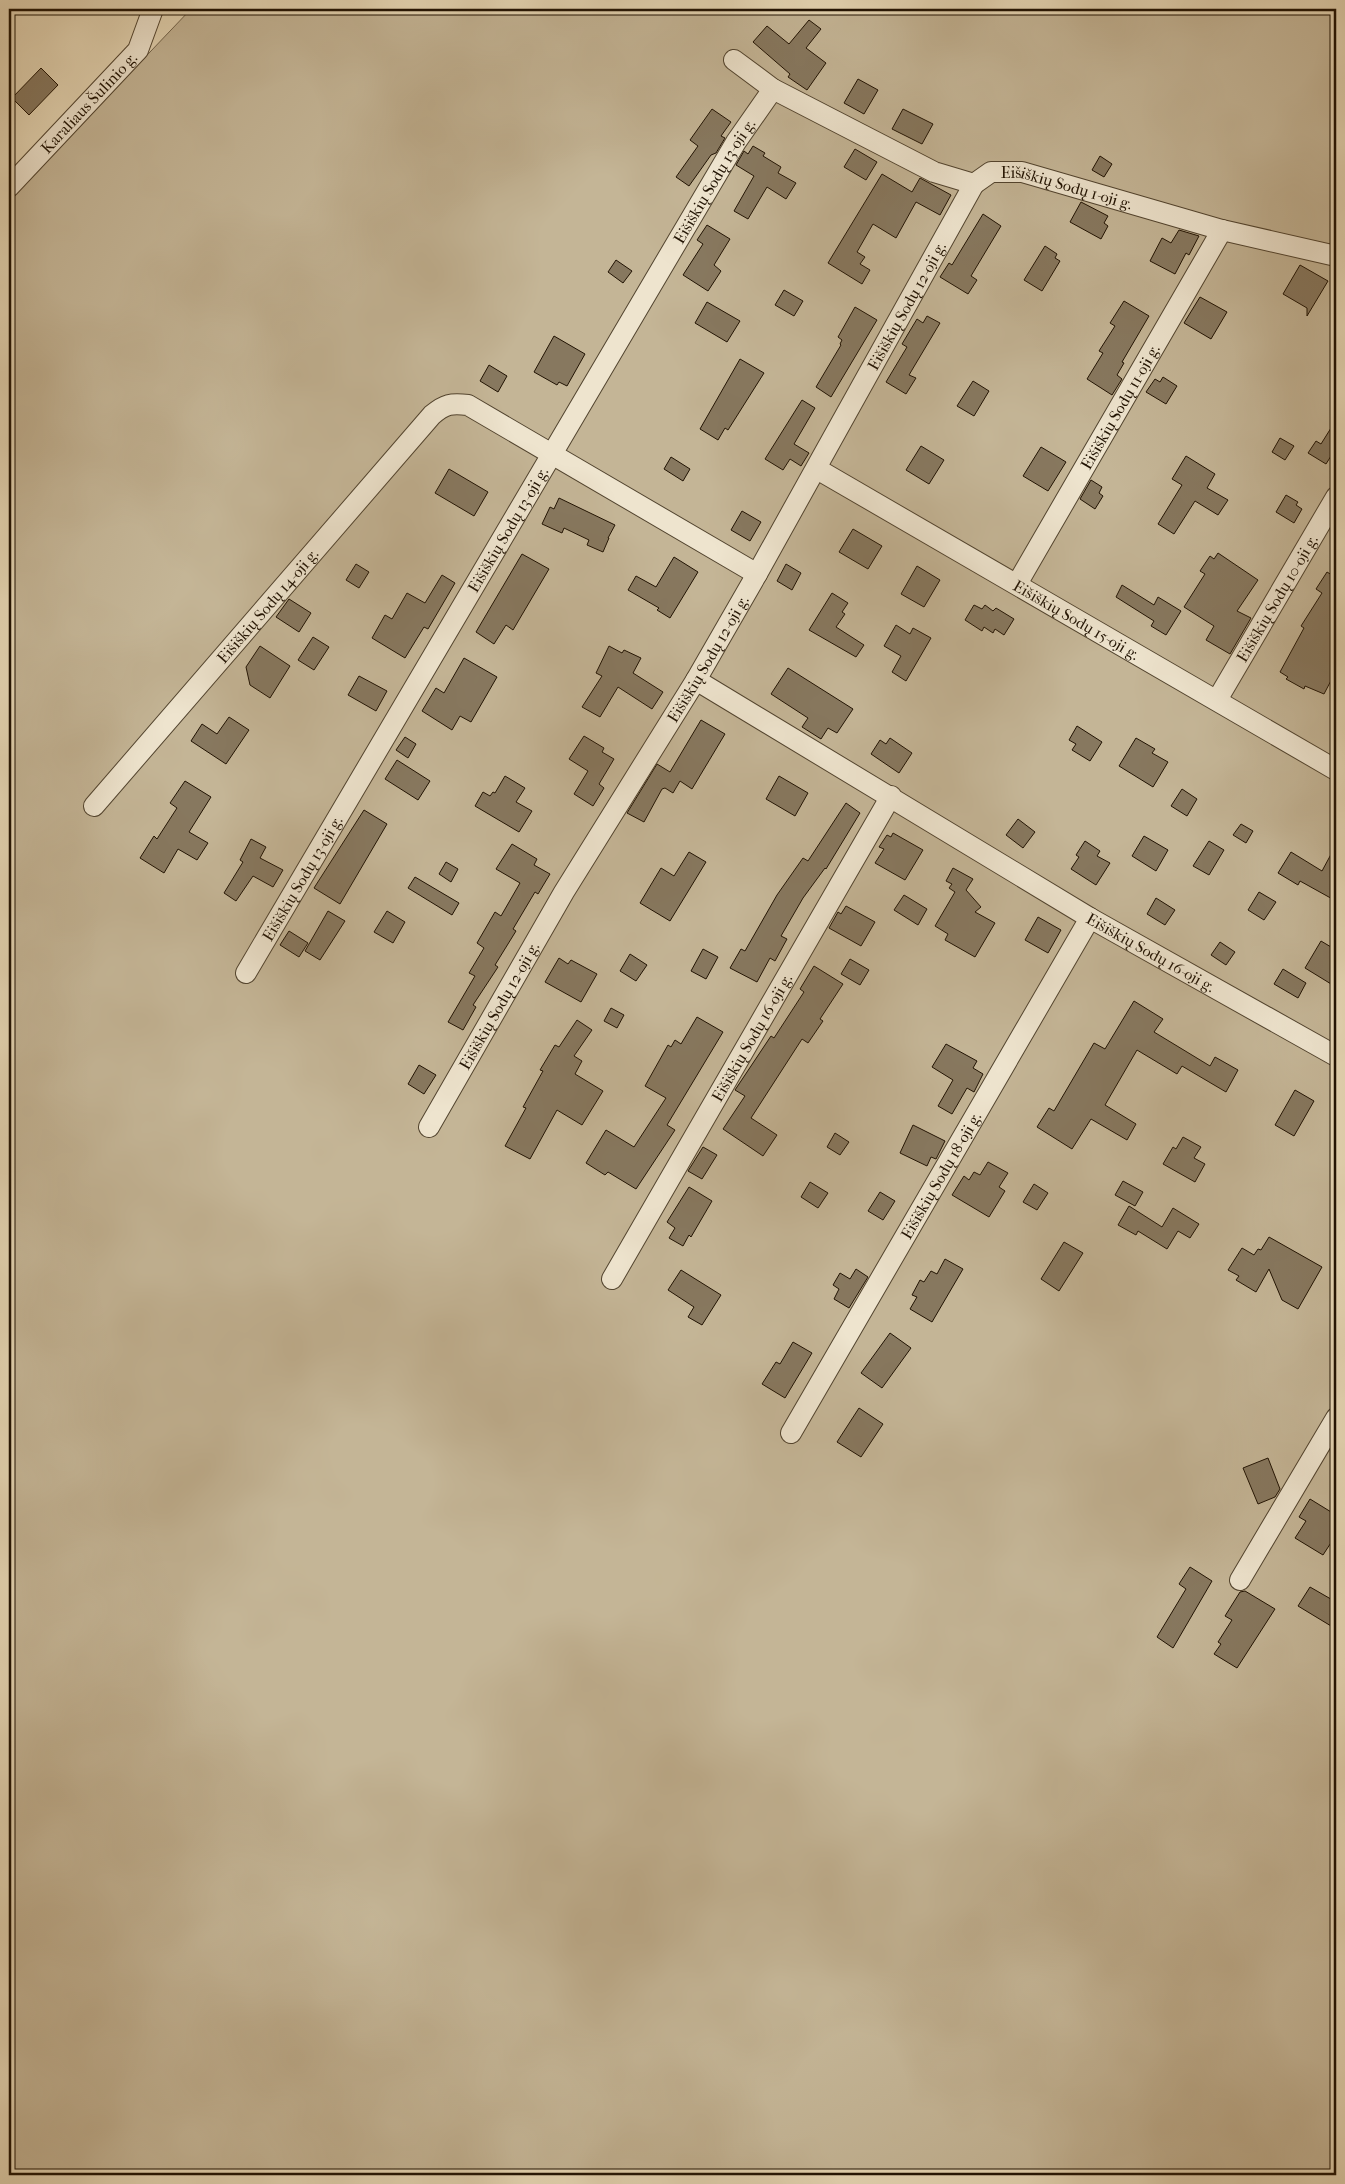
<svg xmlns="http://www.w3.org/2000/svg" width="1345" height="2184" font-family="'IM FELL French Canon',serif">
	<style>
		.green { fill: #c4b596; stroke: #72644c }
		.building { fill: #87785f; stroke: #211303 }
		.lines { fill: none; stroke-linecap: round; stroke-linejoin: round }
		.minor-casing { stroke: #52442f; stroke-width: 22 }
		.minor { stroke: #eee4ce; stroke-width: 20 }
		.labels { text-anchor: middle; stroke-width: 4; stroke-linejoin: round; paint-order: stroke }
		.street-label { font-size: 16px; fill: #211303; stroke: #eee4ce }
	</style>
	<rect width="100%" height="100%" fill="#e5d6b4"/>
	<filter id="stains"><feTurbulence type="fractalNoise" baseFrequency=".004" numOctaves="4"/><feColorMatrix values="0 0 0 0 .2 0 0 0 0 .09 0 0 0 0 .02 0 0 0 .5 -.17"/></filter>
	<radialGradient id="worn" r=".72"><stop offset=".6" stop-color="#630" stop-opacity="0"/><stop offset="1" stop-color="#630" stop-opacity=".3"/></radialGradient>
	<path class="green" d="M191,9h1145v2166h-1327v-1975z"/>
	<path class="building" d="M809,20l12,9 -15,19 20,15 -19,27 -19,-13 2,-3 -37,-32 14,-16 22,18z
		M41,68l17,17 -29,30 -17,-17z
		M858,79l20,11 -14,24 -20,-11z
		M712,109l19,13 -10,14 4,2 -9,15 -5,2 -22,31 -13,-9 22,-31 -8,-6z
		M903,109l30,15 -11,20 -30,-15z
		M753,146l12,7 -2,3 18,11 -3,6 18,10 -10,16 -19,-12 -19,32 -14,-8 20,-35 -18,-11 8,-14 4,3z
		M855,149l22,13 -11,18 -22,-13z
		M1100,156l12,8 -8,13 -12,-7z
		M882,174l30,18 8,-14 31,17 -11,20 -24,-13 -20,36 -23,-14 -16,28 8,5 -5,7 10,6 -8,14 -34,-21z
		M1081,202l27,14 -4,7 4,3 -7,13 -31,-17z
		M983,214l18,12 -30,50 6,4 -9,14 -28,-17 9,-14 3,2z
		M707,225l23,14 -16,26 7,6 -13,20 -25,-16 20,-31 -6,-4z
		M1179,230l20,6 -10,19 -3,-2 -11,21 -25,-13 12,-23 9,5z
		M1045,246l12,8 -2,4 5,3 -18,30 -18,-11z
		M616,260l16,11 -9,12 -15,-11z
		M1300,265l28,16 -21,35v-8l-24,-14z
		M784,290l19,11 -9,15 -19,-11z
		M1200,297l27,15 -16,27 -27,-16z
		M1124,301l25,15 -27,46 2,1 -7,12 5,4 -10,16 -25,-16 16,-26 -4,-2 16,-25 -5,-3z
		M707,302l33,19 -13,21 -32,-19z
		M855,307l22,13 -46,77 -15,-10 25,-42 -1,-1 2,-4 -4,-3z
		M927,316l13,7 -31,52 7,3 -10,16 -20,-12 21,-35 -5,-3 15,-25 6,4z
		M554,336l31,18 -18,32 -8,-4 -2,3 -23,-13z
		M740,359l24,14 -36,57 -3,-2 -7,12 -18,-11z
		M489,365l18,11 -9,16 -18,-11z
		M1163,377l14,9 -11,18 -20,-12 9,-13 5,3z
		M973,381l16,10 -15,25 -17,-10z
		M802,400l13,8 -21,36 15,9 -8,13 -11,-7 -7,11 -18,-11z
		M1336,420v28l-10,16 -18,-11 8,-12 5,3z
		M1280,438l14,8 -9,14 -13,-8z
		M921,446l23,14 -15,24 -23,-14z
		M1041,447l25,15 -18,29 -25,-15z
		M1186,456l29,18 -8,14 21,12 -10,15 -23,-14 -21,33 -16,-10 24,-39 -10,-6z
		M671,457l19,12 -7,12 -19,-12z
		M449,469l39,23 -14,24 -39,-23z
		M1091,480l11,7 -3,6 4,3 -8,13 -15,-10z
		M1286,495l12,7 -2,3 6,4 -8,14 -18,-11z
		M559,498l56,27 -7,13h1l-6,14 -16,-7 2,-5 -25,-12 -2,5 -20,-9 8,-17 4,2z
		M742,511l19,11 -11,19 -19,-11z
		M853,529l29,17 -14,23 -29,-17z
		M1218,553l40,27 -21,31 14,7 -21,36 -24,-14 8,-14 -30,-19 21,-33 -5,-3 10,-15 4,3z
		M522,554l27,15 -36,61 -7,-5 -12,19 -18,-12z
		M674,557l24,15 -28,46 -13,-8 2,-2 -31,-18 8,-14 20,11z
		M356,564l13,8 -10,16 -13,-8z
		M786,564l15,9 -9,17 -15,-9z
		M917,566l23,14 -16,27 -23,-13z
		M1336,569v102l-12,23 -19,-8 -1,3 -18,-10 2,-2 -8,-5 24,-44 -3,-2 21,-33 -6,-4 11,-17 5,3z
		M442,575l13,8 -27,46 -4,-2 -19,31 -33,-20 13,-23 7,4 15,-26 18,10z
		M1122,585l32,20 4,-8 23,14 -15,24 -15,-9 3,-5 -38,-24z
		M832,593l16,10 -6,9 3,2 -9,13 28,18 -8,12 -47,-27z
		M289,599l22,14 -12,19 -23,-15z
		M974,605l8,4 3,-4 8,6 3,-3 18,11 -10,16 -9,-6 -2,4 -9,-6 -2,4 -17,-11z
		M896,625l14,9 3,-6 18,10 -25,43 -14,-9 9,-16 -17,-10z
		M313,637l16,10 -15,23 -16,-10z
		M260,646l30,20 -20,32 -20,-13 -4,-18z
		M609,646l13,7 2,-3 17,8 -8,15 30,19 -11,17 -34,-22 -18,30 -18,-10 20,-31 -6,-3z
		M464,658l33,19 -26,45 -11,-6 -8,14 -30,-19 14,-23 8,5z
		M788,668l65,41 -16,24 -9,-5 -7,11 -19,-12 6,-9 -37,-24z
		M359,676l28,15 -11,20 -28,-16z
		M229,717l20,13 -23,34 -35,-23 11,-17 15,10z
		M701,720l24,14 -33,55 -12,-8 -7,12 -8,-5 -3,1 -18,33 -17,-9 30,-49 13,8z
		M1077,726l25,16 -12,19 -18,-11 4,-6 -7,-4z
		M584,736l20,12 -2,4 12,7 -15,25 5,4 -11,18 -19,-12 14,-23 -19,-12z
		M405,737l11,7 -8,14 -12,-8z
		M890,738l22,15 -13,20 -28,-19 9,-14 6,4z
		M1136,738l19,11 -3,4 16,9 -15,25 -34,-21z
		M397,760l33,21 -12,19 -33,-21z
		M505,776l20,12 -9,14 16,9 -13,21 -44,-26 8,-14 7,4 3,-4 2,1z
		M779,776l29,17 -13,23 -29,-17z
		M185,781l26,16 -22,35 19,11 -11,17 -19,-11 -14,24 -24,-15 14,-22 3,3 20,-31 -7,-5z
		M1182,789l15,10 -10,17 -16,-10z
		M846,803l14,10 -34,56 -1,-1 -22,30 -22,38 6,3 -12,22 -5,-3 -13,24 -27,-14 11,-19 4,2 32,-56 26,-37 5,3z
		M364,810l23,14 -47,80 -26,-16z
		M1018,819l17,13 -12,16 -17,-13z
		M1241,824l12,7 -7,12 -13,-8z
		M893,833l30,17 -18,30 -30,-17 9,-14 -5,-2 8,-12 4,2z
		M1144,836l24,14 -12,21 -24,-15z
		M251,839l15,8 -6,11 23,12 -10,17 -20,-11 -17,25 -12,-8 19,-31 -3,-2z
		M1085,841l15,10 -3,5 13,7 -14,22 -25,-16 8,-12 -3,-2z
		M1209,841l15,9 -15,25 -16,-9z
		M512,844l25,15 -3,6 16,9 -12,20 -3,-2 -22,37 3,2 -21,34 3,2 -25,38 3,2 -13,23 -15,-8 27,-46 -6,-3 15,-25 -7,-5 18,-31 6,4 19,-33 -24,-14z
		M1336,845v56l-36,-20 -2,4 -20,-12 13,-21 31,19z
		M689,852l17,10 -36,59 -30,-18 21,-35 13,8z
		M446,862l12,7 -7,13 -12,-8z
		M953,868l20,11 -7,11 15,17 -6,5 20,11 -20,34 -30,-17 3,-6 -13,-8 20,-34 -6,-4 3,-4 -6,-3z
		M415,877l44,26 -7,12 -44,-27z
		M1259,892l17,10 -12,18 -16,-10z
		M904,895l23,14 -9,16 -24,-15z
		M1156,898l19,12 -10,15 -18,-11z
		M846,906l29,16 -14,24 -32,-18 9,-16 3,2z
		M328,911l17,10 -25,39 -15,-9z
		M387,911l18,11 -12,21 -19,-11z
		M1038,917l23,13 -13,23 -23,-13z
		M289,931l19,12 -9,14 -19,-12z
		M1321,941l15,9v37l-31,-19z
		M1220,942l15,10 -9,13 -15,-10z
		M703,949l15,8 -12,22 -15,-8z
		M630,954l17,11 -11,16 -16,-10z
		M559,958l9,6 3,-4 26,14 -16,28 -36,-20z
		M850,959l19,11 -9,15 -19,-11z
		M814,966l29,18 -23,35 3,2 -15,22 -6,-4 -51,79 26,17 -14,21 -40,-27 22,-33 -10,-6 36,-54 3,2 30,-46 -4,-3z
		M1283,969l23,14 -8,15 -24,-14z
		M1134,1001l29,18 -9,13 56,34 5,-9 23,13 -12,22 -44,-26 -5,8 -40,-24 -32,55 31,19 -9,16 -36,-21 -19,30 -35,-22 12,-19 5,3 40,-68 11,6z
		M611,1008l13,7 -7,13 -13,-7z
		M697,1017l26,15 -56,93 8,5 -39,59 -28,-17 -3,3 -19,-12 20,-33 28,17 32,-49 -21,-12 23,-41 3,2 4,-7 6,4z
		M577,1020l15,10 -18,26 8,5 -7,13 28,17 -21,34 -25,-15 -27,49 -25,-13 21,-38 -3,-1 20,-36 -3,-1 15,-25 4,2z
		M946,1044l31,17 -4,7 10,6 -9,18 -7,-4 -15,26 -14,-8 15,-26 -21,-13z
		M419,1065l17,10 -12,19 -16,-10z
		M1295,1090l19,11 -20,35 -19,-11z
		M913,1125l32,16 -9,18 -5,-2 -4,9 -27,-13z
		M835,1133l14,9 -9,13 -13,-8z
		M1183,1137l18,10 -7,11 11,6 -10,18 -32,-18 10,-17 3,2z
		M703,1147l14,8 -15,24 -14,-8z
		M988,1162l20,11 -9,14 6,4 -16,26 -37,-22 12,-19 5,4 5,-8 6,3z
		M1123,1181l20,11 -8,14 -20,-11z
		M810,1182l18,11 -10,15 -17,-11z
		M1034,1184l14,9 -11,17 -14,-8z
		M689,1187l23,14 -21,36 -2,-2 -6,11 -14,-8 6,-10 -8,-6z
		M880,1192l15,9 -12,19 -15,-9z
		M1129,1206l33,21 11,-19 26,16 -9,14 -12,-7 -11,18 -29,-18 -2,4 -18,-10z
		M1269,1237l53,30 -24,42 -16,-9 -13,-31 -13,23 -20,-12 3,-4 -11,-6 14,-22 12,7 4,-6 3,1z
		M1064,1242l19,11 -24,38 -18,-12z
		M945,1259l18,10 -31,53 -22,-13 7,-12 -5,-2 8,-15 4,2 7,-11 6,3z
		M856,1269l12,8 -19,31 -15,-9 5,-10 -6,-4 7,-12 10,6z
		M681,1270l40,25 -19,30 -14,-8 6,-10 -26,-17z
		M890,1333l21,15 -29,40 -21,-15z
		M793,1342l19,11 -27,45 -23,-14 14,-22 4,2z
		M859,1408l24,16 -22,33 -24,-15z
		M1268,1458l12,31 -5,8 -17,7 -15,-36z
		M1310,1499l26,16v20l-13,20 -28,-17 11,-17 -7,-4z
		M1190,1567l22,14 -39,67 -16,-11 29,-48 -7,-5z
		M1310,1587l26,15v27l-38,-23z
		M1245,1591l30,18 -38,59 -23,-14 7,-10 -3,-2 14,-22 -7,-4 15,-24z"/>
	<g class="lines">
		<defs>
			<g id="minor">
				<path id="s1" d="M734,60l39,29 161,83 40,12 17,-12h31l200,58 114,26"/>
				<path id="s2" d="M9,187l129,-137 15,-41"/>
				<path id="s3" d="M817,469l519,301"/>
				<path id="s4" d="M1017,584l205,-354"/>
				<path id="s5" d="M696,680l394,238 246,138"/>
				<path id="s6" d="M1217,700l119,-203"/>
				<path id="s7" d="M94,806l338,-391c13,-11 19,-12 36,-10l289,169"/>
				<path id="s8" d="M246,973l490,-831 37,-53"/>
				<path id="s9" d="M429,1127l135,-235 132,-212 61,-106 217,-390"/>
				<path id="s10" d="M612,1279l279,-483"/>
				<path id="s11" d="M791,1433l299,-515"/>
				<path d="M1240,1580l96,-162"/>
			</g>
		</defs>
		<use href="#minor" class="minor-casing"/>
		<use href="#minor" class="minor"/>
	</g>
	<g class="labels">
		<g class="street-label">
			<text dy="6" stroke="none"><textPath href="#s2" startOffset="116">Karaliaus Šulinio g.</textPath></text>
			<text dy="6" stroke="none"><textPath href="#s8" startOffset="920">Eišiškių Sodų 13-oji g.</textPath></text>
			<text dy="6" stroke="none"><textPath href="#s1" startOffset="370">Eišiškių Sodų 1-oji g.</textPath></text>
			<text dy="6" stroke="none"><textPath href="#s9" startOffset="950">Eišiškių Sodų 12-oji g.</textPath></text>
			<text dy="6" stroke="none"><textPath href="#s4" startOffset="205">Eišiškių Sodų 11-oji g.</textPath></text>
			<text dy="6" stroke="none"><textPath href="#s8" startOffset="515">Eišiškių Sodų 13-oji g.</textPath></text>
			<text dy="6" stroke="none"><textPath href="#s6" startOffset="118">Eišiškių Sodų 10-oji g.</textPath></text>
			<text dy="6" stroke="none"><textPath href="#s7" startOffset="265">Eišiškių Sodų 14-oji g.</textPath></text>
			<text dy="6" stroke="none"><textPath href="#s3" startOffset="300">Eišiškių Sodų 15-oji g.</textPath></text>
			<text dy="6" stroke="none"><textPath href="#s9" startOffset="545">Eišiškių Sodų 12-oji g.</textPath></text>
			<text dy="6" stroke="none"><textPath href="#s8" startOffset="110">Eišiškių Sodų 13-oji g.</textPath></text>
			<text dy="6" stroke="none"><textPath href="#s5" startOffset="530">Eišiškių Sodų 16-oji g.</textPath></text>
			<text dy="6" stroke="none"><textPath href="#s9" startOffset="140">Eišiškių Sodų 12-oji g.</textPath></text>
			<text dy="6" stroke="none"><textPath href="#s10" startOffset="279">Eišiškių Sodų 16-oji g.</textPath></text>
			<text dy="6" stroke="none"><textPath href="#s11" startOffset="298">Eišiškių Sodų 18-oji g.</textPath></text>
		</g>
	</g>
	<rect width="1345" height="2184" fill="none" stroke="#e5d6b4" stroke-width="30"/>
	<rect x="10" y="10" width="1325" height="2164" fill="none" stroke="#211303" stroke-width="2.5"/>
	<rect x="15" y="15" width="1315" height="2154" fill="none" stroke="#211303"/>
	<rect width="100%" height="100%" filter="url(#stains)"/>
	<rect width="100%" height="100%" fill="url(#worn)"/>
</svg>
